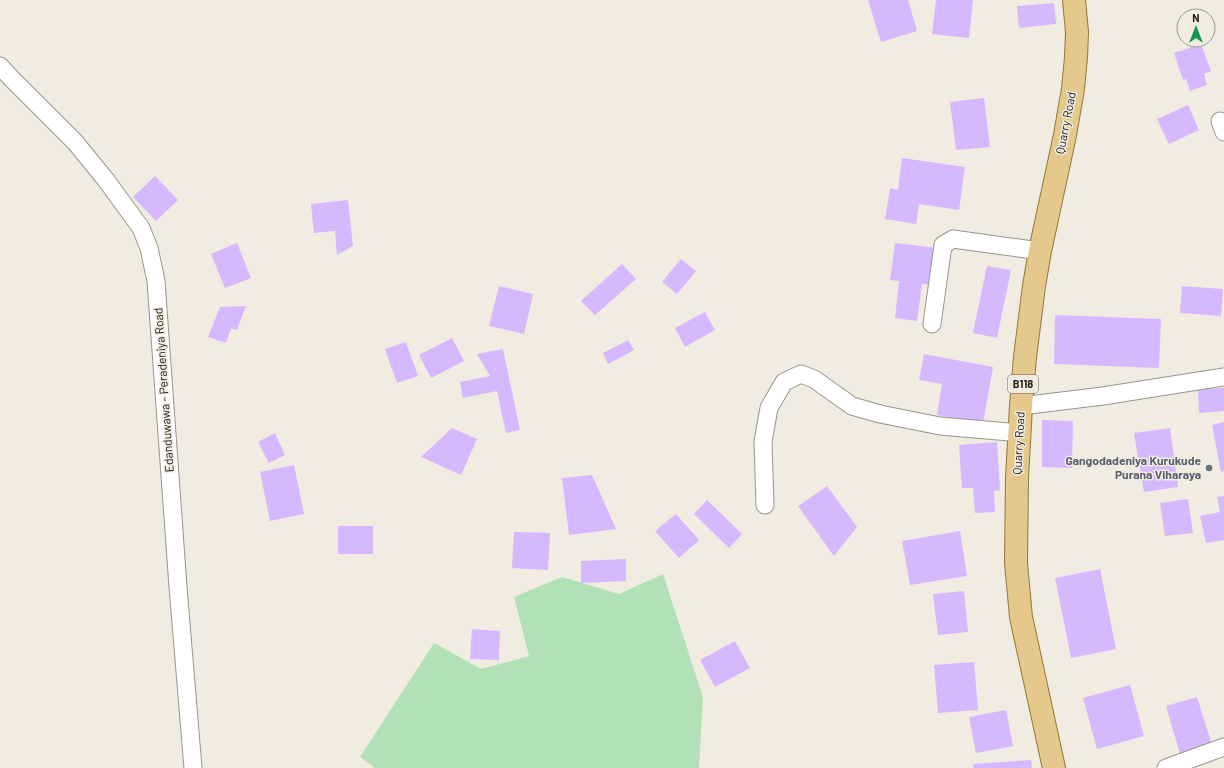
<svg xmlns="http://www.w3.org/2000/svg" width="1224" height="768" font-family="Barlow,sans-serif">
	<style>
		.green { fill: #b3e1b7 }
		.building { fill: #d5b8fd }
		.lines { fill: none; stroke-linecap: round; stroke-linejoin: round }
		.street-casing { stroke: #9a958a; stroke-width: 19 }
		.primary-casing { stroke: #957634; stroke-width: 24 }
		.street { stroke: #fff; stroke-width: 17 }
		.primary { stroke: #e4c88c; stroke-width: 22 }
		.worship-dot { fill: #6b7280; stroke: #f1ece1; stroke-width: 1.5 }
		.labels { text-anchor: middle; stroke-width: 3; stroke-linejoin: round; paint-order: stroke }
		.shield { fill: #f1ece1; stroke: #625f58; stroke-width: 1 }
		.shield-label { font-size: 11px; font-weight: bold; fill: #24221e }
		.street-label { font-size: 12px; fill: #24221e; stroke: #f1ece1 }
		.worship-label { font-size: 12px; font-weight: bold; fill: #5b616d; stroke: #f1ece1; text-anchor: end }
	</style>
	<rect width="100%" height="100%" fill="#f1ece1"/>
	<path class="green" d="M663,574l40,123 -4,71h-324l-15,-11 74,-114 47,26 48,-13 -15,-59 48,-20 57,17z"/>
	<path class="building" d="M868,0h40l9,31 -36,11z
		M936,0h37l-4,38 -37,-4z
		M1054,3l2,21 -37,4 -2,-22z
		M1201,44l10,27 -7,3 3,11 -17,6 -4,-12 -3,1 -9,-27z
		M984,98l6,49 -34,3 -6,-48z
		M1188,105l11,25 -30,14 -12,-25z
		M902,158l63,9 -6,43 -40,-6 -3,20 -31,-5 5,-31 8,2z
		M155,176l23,24 -22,21 -23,-24z
		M348,200l5,46 -16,9 -2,-24 -21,2 -3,-29z
		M237,243l14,35 -26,10 -14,-34z
		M895,243l42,5 -5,37 -10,-1 -5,37 -22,-3 4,-37 -9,-1z
		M681,259l15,12 -19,23 -15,-12z
		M622,264l14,15 -41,36 -14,-14z
		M987,266l24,4 -14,68 -24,-5z
		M499,286l34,8 -9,40 -35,-8z
		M1182,286l41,3 -2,27 -41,-3z
		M246,306l-9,24 -6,-2 -5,15 -18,-6 12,-30z
		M705,312l10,18 -30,17 -10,-19z
		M1055,315l106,4 -2,49 -105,-4z
		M452,338l12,23 -33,17 -12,-23z
		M628,340l6,10 -26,14 -5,-11z
		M406,342l12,34 -21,7 -12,-34z
		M503,349l17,81 -14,3 -9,-42 -34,7 -3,-16 30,-6 -13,-22z
		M924,354l69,13 -10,56 -46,-8 5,-31 -23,-4z
		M1224,388v23l-25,2 -1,-24z
		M1042,420l31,1 -1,47 -30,-1z
		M1224,422v49l-3,1 -9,-47z
		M452,428l25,11 -16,36 -40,-18z
		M1170,428l8,59 -34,5 -10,-59z
		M275,433l10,22 -16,8 -11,-21z
		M997,442l3,48 -6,1 1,21 -20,1 -2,-25h-11l-3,-43z
		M294,465l10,49 -34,7 -10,-49z
		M592,475l24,54 -47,6 -7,-57z
		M827,486l30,41 -23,29 -36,-50z
		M1224,496v44l-18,3 -6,-27 20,-4 -3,-15z
		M1188,499l5,34 -28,3 -5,-33z
		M707,500l35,34 -13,14 -35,-34z
		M676,514l23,26 -20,18 -24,-27z
		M338,526h35v28h-35z
		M960,531l7,45 -57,9 -8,-44z
		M514,532l36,1 -2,37 -36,-2z
		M626,559v22l-45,2v-22z
		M1100,569l16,80 -45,9 -16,-80z
		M964,591l4,41 -30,3 -5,-41z
		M472,629l28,2 -1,29 -29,-1z
		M735,641l15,27 -35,19 -15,-27z
		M974,662l4,48 -40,3 -4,-48z
		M1130,685l14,51 -47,13 -14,-51z
		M1197,697l15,48 -32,9 -14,-48z
		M1006,710l7,36 -37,7 -7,-36z
		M1031,760l1,8h-58l-1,-4z"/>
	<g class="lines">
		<defs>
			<path id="street" d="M0,66l11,12 64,64 31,38 35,48 8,20 7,33 22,306 15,181
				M1220,121l4,11
				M932,324l11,-79 10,-6 87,12
				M1021,406l82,-10 121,-19
				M765,505l-2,-63 6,-34 15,-26 17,-8 13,5 38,27 28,8 60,12 80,7
				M1166,768l58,-21"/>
			<path id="primary" d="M1054,768l-33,-151 -5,-54 1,-85 4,-72 4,-49 9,-71 6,-35 25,-116 8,-46 3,-32 1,-25 -3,-32"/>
		</defs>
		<use href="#street" class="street-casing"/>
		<use href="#primary" class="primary-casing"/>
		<use href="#street" class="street"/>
		<use href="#primary" class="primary"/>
	</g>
	<circle class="worship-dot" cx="1209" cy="468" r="4"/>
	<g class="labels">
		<rect class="shield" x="1008" y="375" width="30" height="18" rx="3"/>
		<g class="shield-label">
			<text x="1023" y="388">B118</text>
		</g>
		<g class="street-label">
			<text transform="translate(1066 123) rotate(-79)" y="4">Quarry Road</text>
			<text transform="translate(164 390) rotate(-94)" y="4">Edanduwawa - Peradeniya Road</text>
			<text transform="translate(1019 443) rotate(-87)" y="4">Quarry Road</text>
		</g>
		<g class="worship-label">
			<text x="1201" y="465">Gangodadeniya Kurukude<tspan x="1201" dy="14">Purana Viharaya</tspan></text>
		</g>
	</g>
	<g transform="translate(1196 28)"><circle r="19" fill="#f1ece1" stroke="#9f9b93"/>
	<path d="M0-3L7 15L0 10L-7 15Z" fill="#189451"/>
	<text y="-6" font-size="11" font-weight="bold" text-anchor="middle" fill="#24221e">N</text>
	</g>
</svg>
